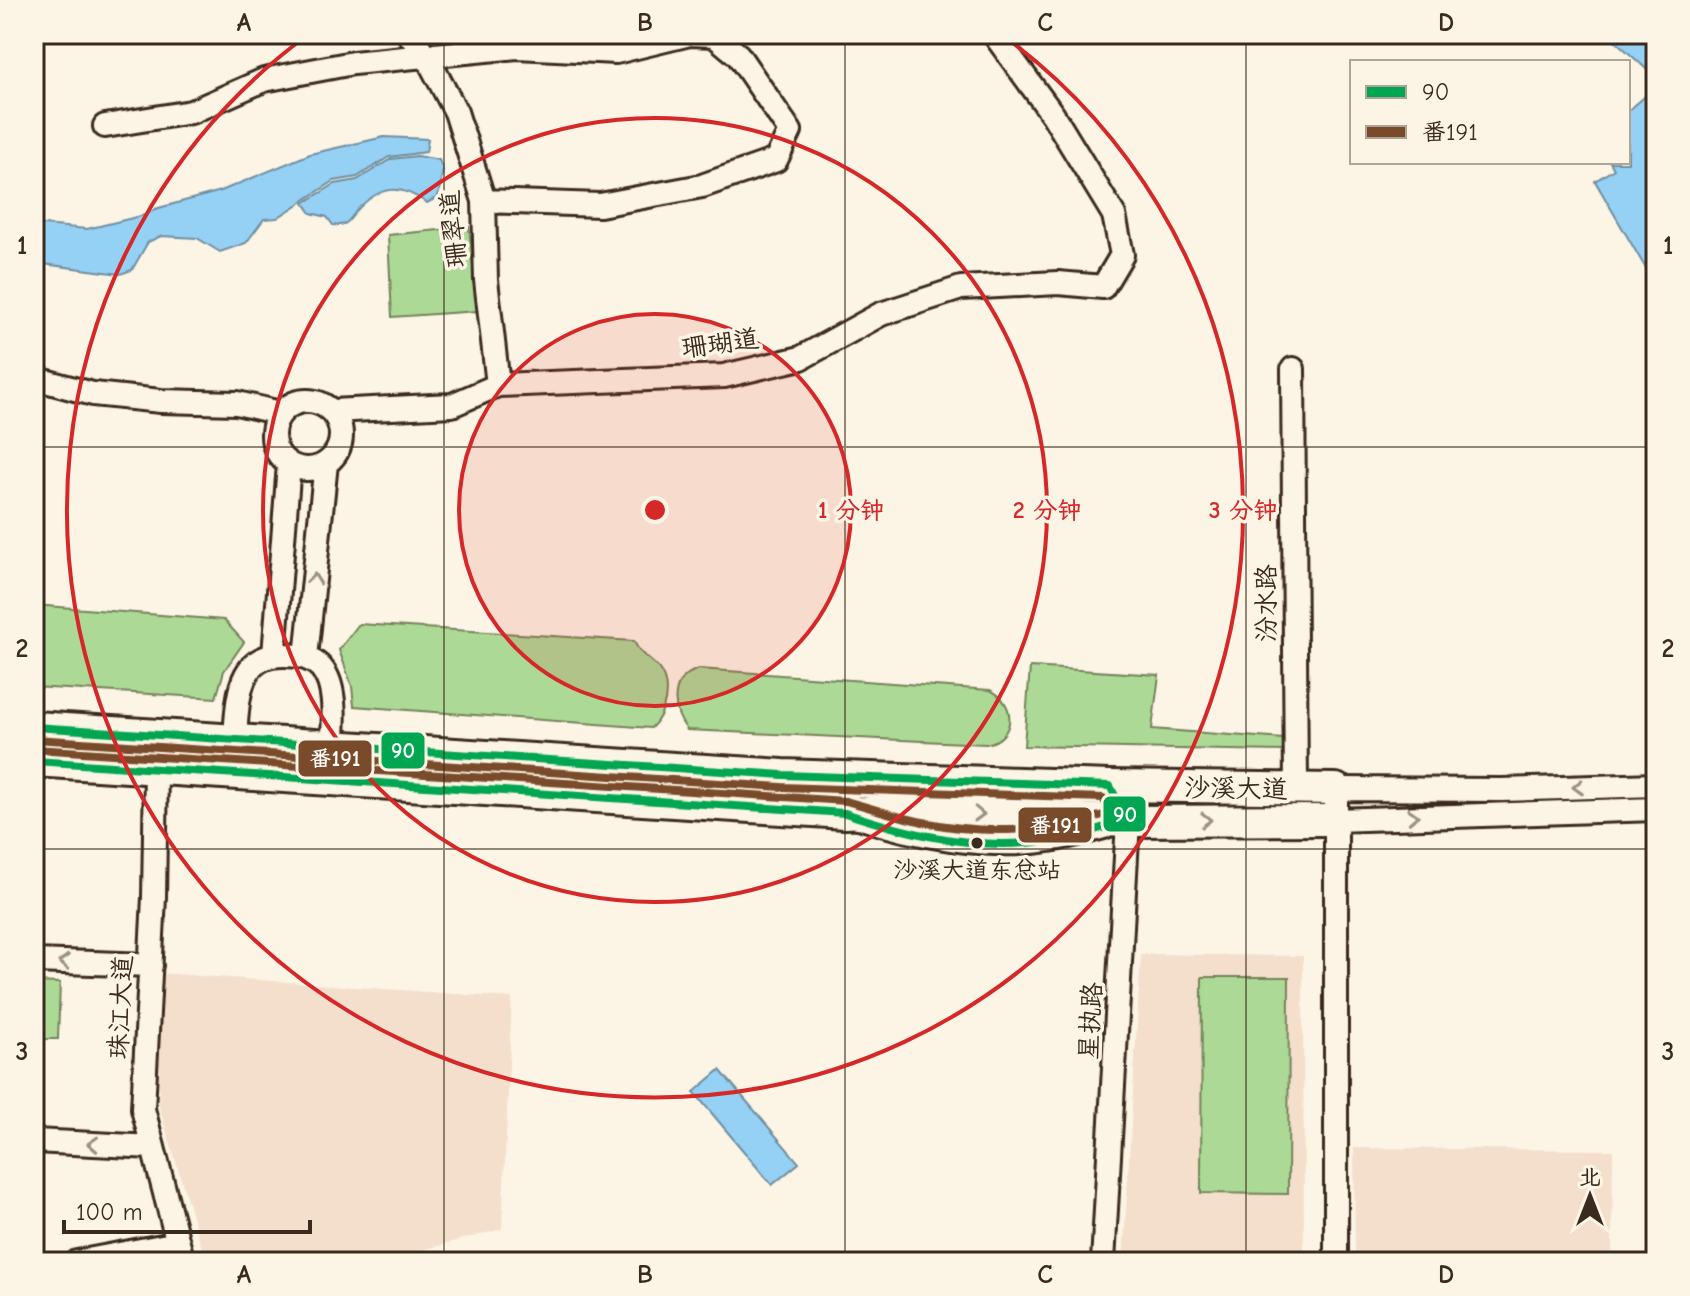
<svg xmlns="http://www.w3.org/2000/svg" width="1690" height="1296" font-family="'Comic Neue','LXGW WenKai TC',sans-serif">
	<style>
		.built { fill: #f3dfcc }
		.green { fill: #add997; stroke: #74825a; stroke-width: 2 }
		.water { fill: #95d1f5; stroke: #718e9f; stroke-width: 2 }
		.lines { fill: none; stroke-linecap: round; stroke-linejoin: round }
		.minor-casing { stroke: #3b2a1e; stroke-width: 28 }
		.major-casing { stroke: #3b2a1e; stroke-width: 36 }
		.minor { stroke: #fcf5e5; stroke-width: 22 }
		.major { stroke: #fcf5e5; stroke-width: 30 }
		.bus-1-casing { stroke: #fcf5e5; stroke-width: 14 }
		.bus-2-casing { stroke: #fcf5e5; stroke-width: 14 }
		.bus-1 { stroke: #00a651; stroke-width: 8 }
		.bus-2 { stroke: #7a4b2a; stroke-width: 8 }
		.oneway { stroke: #9c9082 }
		.grid { fill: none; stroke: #3b2a1e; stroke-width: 2; stroke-opacity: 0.55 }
		.ring { fill: none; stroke: #d62828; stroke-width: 4 }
		.bus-dot { fill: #3b2a1e; stroke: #fcf5e5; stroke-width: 3 }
		.labels { text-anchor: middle; stroke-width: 7; stroke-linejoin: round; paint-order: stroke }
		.bus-label { font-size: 24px; fill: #3b2a1e; stroke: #fcf5e5 }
		.street-label { font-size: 26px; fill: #3b2a1e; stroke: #fcf5e5 }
		.centre { fill: #d62828; stroke: #fcf5e5; stroke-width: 4 }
		.ring-label { font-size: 24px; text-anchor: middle; font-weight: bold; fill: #d62828; stroke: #fcf5e5; stroke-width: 7; stroke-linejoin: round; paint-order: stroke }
		.line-badge { stroke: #fcf5e5; stroke-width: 3 }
		.badge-label { font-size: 22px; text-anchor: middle; font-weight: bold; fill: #fff }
		.neatline { fill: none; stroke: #3b2a1e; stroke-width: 3 }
		.grid-label { font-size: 26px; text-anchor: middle; font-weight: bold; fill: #3b2a1e }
	</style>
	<rect width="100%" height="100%" fill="#fcf5e5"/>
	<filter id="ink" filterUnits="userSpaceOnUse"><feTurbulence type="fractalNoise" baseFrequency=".0125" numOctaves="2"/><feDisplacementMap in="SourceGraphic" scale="16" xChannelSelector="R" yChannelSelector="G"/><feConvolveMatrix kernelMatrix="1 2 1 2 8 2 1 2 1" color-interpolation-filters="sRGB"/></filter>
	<g filter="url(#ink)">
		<path class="built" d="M1141,954l162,2 1,306h-181z
			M160,973l352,25 -10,231 -126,33h-170l-47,-156z
			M1354,1148l259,2 -1,112h-257z"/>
		<path class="green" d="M469,227l9,84 -86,6 -4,-82z
			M34,605l190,15 20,22 -20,29 -8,27 -182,-11z
			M359,624l275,17c6,15 16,17 25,28 13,17 6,46 -8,59l-297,-22 -2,-20 -13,-36z
			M1030,667l129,8 -7,54 131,10v12l-259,-5z
			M699,669l291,21c26,12 27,48 -4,54l-299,-14c-16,-21 -18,-52 12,-61z
			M1202,977h87l-1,217 -87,-1z
			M34,982l26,1 -2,56h-24z"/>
		<path class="water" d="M1608,34h48v44z
			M1656,87v199l-61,-105 19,-12 -4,-7h18v-51z
			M384,137l44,2 -2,13 -37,5 -32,20 -23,4 -57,37 -13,1 -18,24 -26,9 -23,-14 -36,-2 -13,6 -16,28 -12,4 -84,-11 -2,-39 53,5 58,-14 10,-6 66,-18 89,-37z
			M417,156l22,4 4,10 -5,27 -11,6c-26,-18 -45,-19 -69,6 -9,10 -10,18 -25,16l-6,-8 -16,-4 -7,-10 31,-19 22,-4 34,-21z
			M720,1070l79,93 -27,22 -78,-93z"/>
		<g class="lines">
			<defs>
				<path id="minor" d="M409,34l18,23 29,55 28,89 2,79 12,105
					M105,126l86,-14 73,-32 89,-17 164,-16 99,5 74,-18
					M484,201l116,4 102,-19 74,-26 14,-29 -52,-76 -24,-20 -24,-1
					M1293,369l3,420
					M34,378l59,16 68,7 76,2 43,10
					M273 435a34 34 0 1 1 68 0a34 34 0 1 1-68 0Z
					M332,411l120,-6 46,-20 226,-9 77,-18 80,-44 80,-26 97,-5 45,4 19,-32 -8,-40 -61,-100 -59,-81
					M274,655l15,-191
					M306,657l20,-194
					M235,738c3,-44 3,-91 62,-82 13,2 23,7 29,19 14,26 5,77 3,105
					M156,769l-2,128 -11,212 40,153
					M859,817c56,19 131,33 190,23 19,-3 37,-8 55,-13
					M1335,820l321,-11
					M34,961l117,4
					M34,1141l119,6
					M77,1262l101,-19
					M1103,1262l25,-441 -18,-35
					M1336,1262v-473l165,1 155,-5"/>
				<path id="major" d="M34,727l749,48 327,11 226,3
					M34,761l811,52 52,-2 231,10 207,-1"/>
			</defs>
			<use href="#minor" class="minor-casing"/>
			<use href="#major" class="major-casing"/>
			<use href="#minor" class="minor"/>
			<use href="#major" class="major"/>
			<defs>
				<path id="bus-1" d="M34,727l749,48 327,11 18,35c-33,9 -67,19 -102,22 -62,5 -123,-11 -181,-30l-811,-52"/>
				<path id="bus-2" d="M34,739l748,48 321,11 8,15c-66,18 -121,23 -188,9 -26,-5 -51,-14 -77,-21l-811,-52"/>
			</defs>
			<use href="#bus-1" class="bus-1-casing"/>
			<use href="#bus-2" class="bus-2-casing"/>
			<use href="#bus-1" class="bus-1"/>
			<use href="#bus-2" class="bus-2"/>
		</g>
		<defs><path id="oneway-chevron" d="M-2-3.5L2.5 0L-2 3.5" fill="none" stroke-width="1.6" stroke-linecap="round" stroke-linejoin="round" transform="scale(2)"/></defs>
		<g class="oneway">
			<use href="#oneway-chevron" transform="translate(314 579) rotate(-84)"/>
			<use href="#oneway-chevron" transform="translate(1578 787) rotate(178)"/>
			<use href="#oneway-chevron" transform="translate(979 814) rotate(2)"/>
			<use href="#oneway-chevron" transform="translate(1413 816) rotate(-3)"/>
			<use href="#oneway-chevron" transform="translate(1206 820) rotate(-1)"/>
			<use href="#oneway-chevron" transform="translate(64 962) rotate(-178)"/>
			<use href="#oneway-chevron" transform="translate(93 1144) rotate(-177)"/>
		</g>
	</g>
	<path class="grid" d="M444,34v1228M845,34v1228M1246,34v1228M34,447h1622M34,849h1622"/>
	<circle cx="655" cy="510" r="196" fill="#d62828" fill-opacity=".12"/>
	<g class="ring">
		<circle cx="655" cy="510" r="196"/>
		<circle cx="655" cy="510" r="392"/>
		<path d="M1001 34A588 588 0 1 1 309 34"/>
	</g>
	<circle class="bus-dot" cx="977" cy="843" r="7"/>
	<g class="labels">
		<g class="bus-label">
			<text x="977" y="878">沙溪大道东总站</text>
		</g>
		<g class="street-label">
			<text transform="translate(453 229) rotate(-96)" y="9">珊翠道</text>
			<text transform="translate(720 343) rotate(-8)" y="9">珊瑚道</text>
			<text transform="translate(1266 603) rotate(-90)" y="9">汾水路</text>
			<text transform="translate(1236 788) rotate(1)" y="9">沙溪大道</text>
			<text transform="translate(120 1007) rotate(-87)" y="9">珠江大道</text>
			<text transform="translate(1090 1021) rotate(-87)" y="9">星执路</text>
		</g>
	</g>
	<circle cx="655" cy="510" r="12" class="centre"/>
	<g class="ring-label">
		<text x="851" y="518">1 分钟</text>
		<text x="1047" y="518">2 分钟</text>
		<text x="1243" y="518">3 分钟</text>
	</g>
	<g class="line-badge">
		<rect x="380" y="731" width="46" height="39" rx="8" fill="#00a651"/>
		<rect x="297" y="739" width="76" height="39" rx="8" fill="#7a4b2a"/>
		<rect x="1102" y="795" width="45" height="38" rx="8" fill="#00a651"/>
		<rect x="1017" y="806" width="76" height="38" rx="8" fill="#7a4b2a"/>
	</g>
	<g class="badge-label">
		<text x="403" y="758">90</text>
		<text x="335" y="766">番191</text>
		<text x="1125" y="822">90</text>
		<text x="1055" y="833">番191</text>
	</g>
	<rect width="1690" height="1296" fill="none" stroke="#fcf5e5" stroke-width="88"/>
	<rect x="1350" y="60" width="280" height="104" fill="#fcf5e5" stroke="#afa495" stroke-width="2"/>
	<rect x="1366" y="86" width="40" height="12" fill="#00a651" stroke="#afa495" stroke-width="2"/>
	<text x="1422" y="100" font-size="24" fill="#3b2a1e">90</text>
	<rect x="1366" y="126" width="40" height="12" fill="#7a4b2a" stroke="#afa495" stroke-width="2"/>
	<text x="1422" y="140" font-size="24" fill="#3b2a1e">番191</text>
	<g transform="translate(1590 1196)" stroke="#fcf5e5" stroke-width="6" paint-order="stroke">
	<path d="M0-6L14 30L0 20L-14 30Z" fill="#3b2a1e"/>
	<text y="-12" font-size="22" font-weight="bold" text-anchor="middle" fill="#3b2a1e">北</text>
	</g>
	<path d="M64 1220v12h246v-12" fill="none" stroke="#3b2a1e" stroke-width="4"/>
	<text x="76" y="1220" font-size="24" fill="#3b2a1e" stroke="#fcf5e5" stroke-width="6" paint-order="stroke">100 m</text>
	<rect x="44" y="44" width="1602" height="1208" class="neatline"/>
	<g class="grid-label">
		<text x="244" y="31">A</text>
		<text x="645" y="31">B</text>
		<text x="1045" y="31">C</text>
		<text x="1446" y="31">D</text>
		<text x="22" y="254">1</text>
		<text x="1668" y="254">1</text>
		<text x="22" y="657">2</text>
		<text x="1668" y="657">2</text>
		<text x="22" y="1060">3</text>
		<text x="1668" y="1060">3</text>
		<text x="244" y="1283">A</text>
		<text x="645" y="1283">B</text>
		<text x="1045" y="1283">C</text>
		<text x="1446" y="1283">D</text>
	</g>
</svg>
